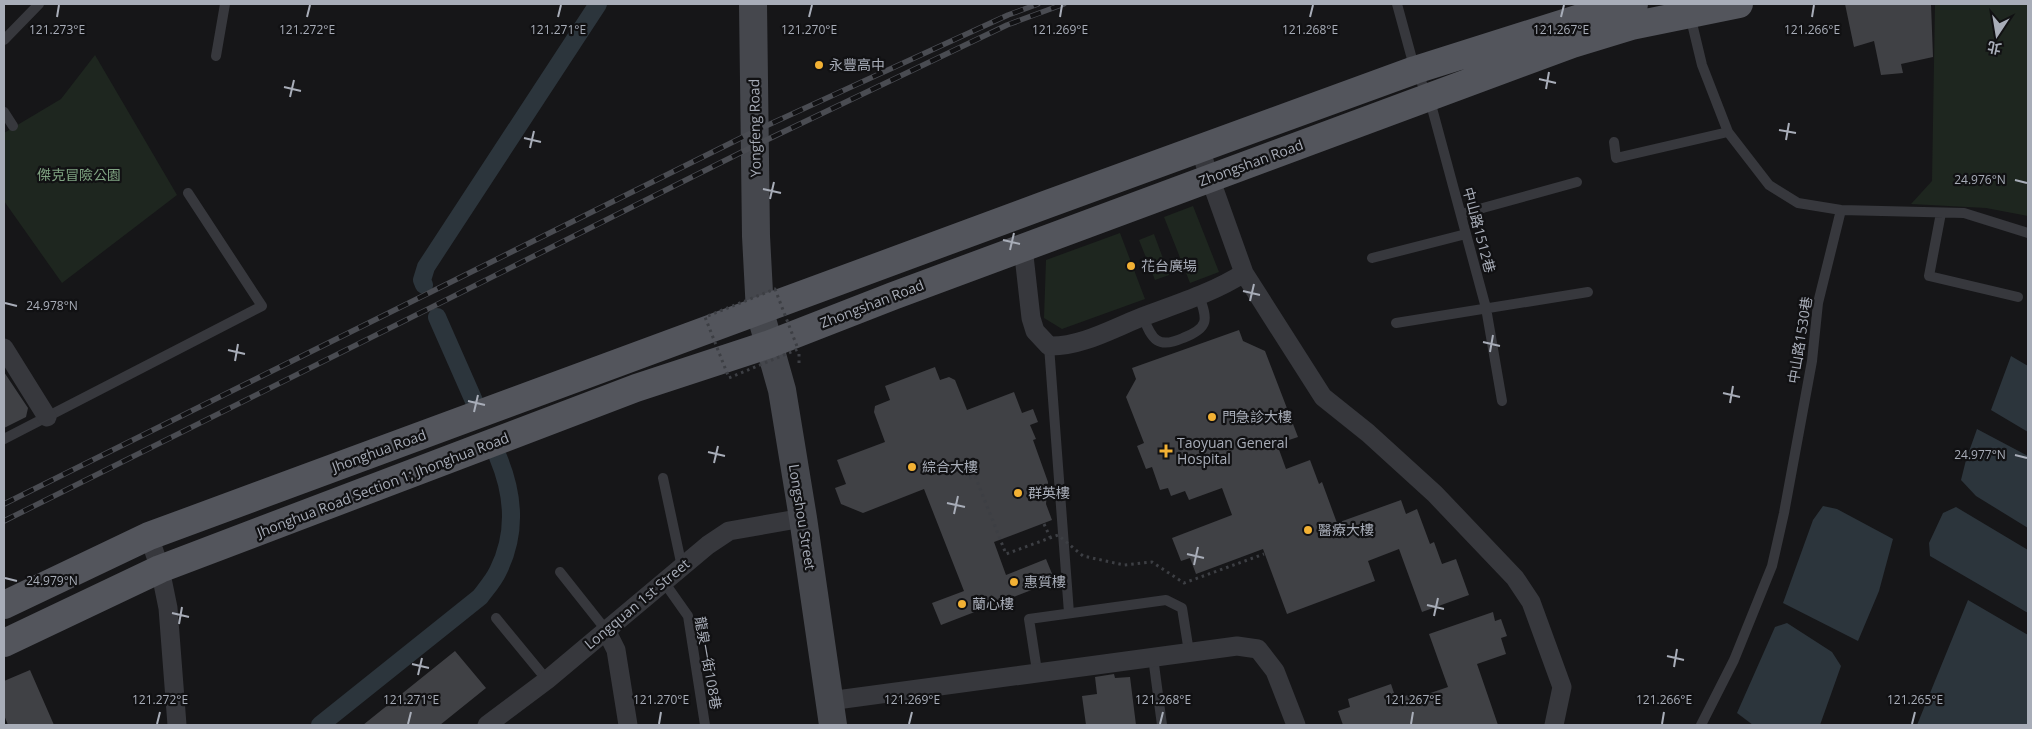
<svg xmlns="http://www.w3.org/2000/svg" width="2032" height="729" font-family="'Open Sans','Noto Sans TC',sans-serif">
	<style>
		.green { fill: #1e261f }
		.water { fill: #2c353c }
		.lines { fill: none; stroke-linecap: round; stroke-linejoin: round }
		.canal { stroke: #2c353c; stroke-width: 18 }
		.building { fill: #404145 }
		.path { stroke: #3d3f44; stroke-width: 3; stroke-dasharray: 2.5 4; stroke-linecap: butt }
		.lane { stroke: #37383d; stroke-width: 10 }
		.street { stroke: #37383d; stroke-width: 19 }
		.secondary { stroke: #45474d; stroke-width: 28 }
		.primary { stroke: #53555c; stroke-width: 28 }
		.rail-casing { stroke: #4a4c52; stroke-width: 5.5 }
		.rail { stroke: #111113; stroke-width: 4; stroke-dasharray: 11; stroke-linecap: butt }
		.path-bridge { stroke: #3d3f44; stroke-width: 3; stroke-dasharray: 2.5 4; stroke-linecap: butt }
		.ticks { fill: none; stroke: #a8adb8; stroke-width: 2 }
		.poi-dot { fill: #f2b134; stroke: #111113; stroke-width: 2 }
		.labels { text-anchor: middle; stroke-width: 4.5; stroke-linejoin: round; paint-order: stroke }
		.poi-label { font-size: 14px; fill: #a8adb8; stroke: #111113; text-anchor: start }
		.street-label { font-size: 14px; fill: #a8adb8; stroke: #111113 }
		.park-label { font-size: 14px; fill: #7fa381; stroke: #111113 }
		.ticks-label { font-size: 12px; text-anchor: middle; fill: #a8adb8; stroke: #111113; stroke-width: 4.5; stroke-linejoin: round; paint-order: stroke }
	</style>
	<rect width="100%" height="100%" fill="#161618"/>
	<path class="green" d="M1935,4h93v212l-42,-8 -75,-4 21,-23z
		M95,55l82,140 -115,88 -58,-82v-68l57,-34z
		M1193,206l26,66 -29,11 -26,-66z
		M1120,233l25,66 -83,30 -18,-11 2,-58z
		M1154,234l15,41 -14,5 -16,-40z"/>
	<path class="water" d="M2011,356l17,10v66l-37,-22z
		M1977,429l51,27v72l-52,-32 -15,-16 5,-20z
		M1823,506l14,3 56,30 -14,52 -21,50 -75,-38 30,-83z
		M1956,507l72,43v63l-98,-57 -1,-13 14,-30z
		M1968,600l60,35v90h-111z
		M1787,623l45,29 9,14 -21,59h-67l-16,-12 38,-86z"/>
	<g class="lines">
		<path class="canal" d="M424,285l-2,-5 4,-13 172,-263
			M437,317l37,84
			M320,725l160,-128c6,-8 14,-17 18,-26 19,-38 16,-76 0,-114"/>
	</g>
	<path class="building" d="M1845,4h86l2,53 -32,7 2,9 -22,2 -7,-34 -20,6z
		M1239,330l4,11 22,10 33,86 -21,7 9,25 24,-9 9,24 3,-2 15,41 64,-23 5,14 11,-5 13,35 4,-2 8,22 14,-5 13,36 -47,17 -23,-63 -31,12 7,20 -88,33 -24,-65 -67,25 -6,-16 -9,3 -9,-23 60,-23 -10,-27 -33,12 -4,-9 -14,5 -3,-8 -8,2 -8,-23 -6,2 -9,-23 7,-3 -18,-46 10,-18 -4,-11z
		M935,367l5,13 9,-3 6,3 12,30 47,-18 8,21 11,-4 5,13 -8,3 6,14 -3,1 15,42 -2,22 6,16 -58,22 12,33 40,-16 9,22 -114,44 -9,-22 32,-12 -40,-102 -61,24 -22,-9 -6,-16 11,-4 -9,-24 48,-18 -11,-30 1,-6 15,-6 -5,-14z
		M4,372l24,36 -2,9 -22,11z
		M1493,612l2,9 6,-2 6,17 -6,2 5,16 -29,10 21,61h-155l-5,-14 12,-4 -2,-8 43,-15 5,15 12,-4 2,5 38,-13 -19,-53z
		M455,651l31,37 -46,37h-77z
		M30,670l24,55h-46l-4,-10v-34z
		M1114,674l1,4 15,-1 6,48h-50l-4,-29 15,-2 -2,-17z"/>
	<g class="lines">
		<path class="path" d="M799,354v13
			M1044,524l6,13"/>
		<path class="lane" d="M1397,4l18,66 14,27 57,211 16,93
			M1690,15l12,50 26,67 41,53 29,18 43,7 123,3 64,20
			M4,40l35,-36
			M216,56l9,-52
			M4,112l9,14
			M1614,142l2,16 112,-26
			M1941,213l-12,63 89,21
			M1461,214l116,-32
			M1372,258l94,-24
			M1143,317c9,23 15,32 40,21 26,-10 25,-18 16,-42
			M1396,323l192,-31
			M1049,346l20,267
			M4,439l258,-133 -74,-113
			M663,478l19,89
			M560,572l46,58
			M664,582l24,34 17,109
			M496,618l51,62
			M1153,657l9,68
			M1037,671l-8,-52 137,-19 16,8 7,44
			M1701,725l33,-65 38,-94 12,-53 28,-152 6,-58 23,-93"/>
		<path class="street" d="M1200,150l44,123 79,124 45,36 67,61 80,84 16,24 31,85 -8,38
			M1023,247l8,71 4,13 14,15c30,1 61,-16 88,-27 36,-14 74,-25 107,-46
			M4,348l43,69
			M149,536l11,33 8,39 9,117
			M606,630l10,20 12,75
			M829,701l408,-55 21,3 17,22 21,54
			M487,725l60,-45 161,-135 21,-14 74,-13"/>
		<path class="secondary" d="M753,4l3,232 4,76 22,78 21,128 30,207"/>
		<path class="primary" d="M4,605l145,-69 896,-331 370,-135 181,-57 38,-9
			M4,643l156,-74 476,-181 134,-44 123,-48 679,-252 59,-18 108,-22"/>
		<defs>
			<path id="rail" d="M4,504l751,-373 253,-116 30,-11
				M4,521l752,-376 251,-120 57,-21"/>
		</defs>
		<use href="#rail" class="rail-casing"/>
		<use href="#rail" class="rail"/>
		<path class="path-bridge" d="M775,289l23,60 -69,29 -24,-61z
			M969,478l6,-2 31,78 52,-19 25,21 41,9 28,-3 32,21 80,-29"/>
	</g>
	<path class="ticks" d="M57,17l2,-12M307,17l3,-12M558,17l3,-12M809,17l3,-12M1060,17l2,-12M1310,17l3,-12M1561,17l3,-12M1812,17l2,-12M1539,79l17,4M284,87l17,4M1546,89l3,-17M290,97l4,-17M1779,130l17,3M524,138l17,4M1786,140l3,-17M530,148l4,-17M2015,180l12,3M763,189l18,4M770,199l4,-17M1003,240l17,4M1010,250l4,-17M1243,291l17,4M1250,301l4,-17M5,303l12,3M1483,342l17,4M228,350l17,4M1490,352l3,-17M235,361l3,-17M1723,393l17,4M468,401l17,4M1730,403l3,-17M474,412l4,-17M708,452l17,4M2015,455l12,3M714,463l4,-17M947,503l18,4M954,514l4,-18M1187,554l17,4M1194,565l4,-18M5,578l12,3M1427,605l17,4M172,613l17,4M1434,616l4,-18M179,624l3,-17M1667,656l17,4M412,664l17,4M1674,667l3,-18M418,675l4,-17M157,724l3,-12M408,724l3,-12M659,724l2,-12M909,724l3,-12M1160,724l3,-12M1411,724l2,-12M1662,724l2,-12M1912,724l3,-12"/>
	<g class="poi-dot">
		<circle cx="819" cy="65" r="5"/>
		<circle cx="1131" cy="266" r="5"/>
		<circle cx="1212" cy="417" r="5"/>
		<path d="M1163.5 443.5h5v5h5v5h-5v5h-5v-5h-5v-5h5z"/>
		<circle cx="912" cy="467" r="5"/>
		<circle cx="1018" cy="493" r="5"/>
		<circle cx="1308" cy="530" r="5"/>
		<circle cx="1014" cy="582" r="5"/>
		<circle cx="962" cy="604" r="5"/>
	</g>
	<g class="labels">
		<g class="poi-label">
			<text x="829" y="70">永豐高中</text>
			<text x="1141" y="271">花台廣場</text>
			<text x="1222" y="422">門急診大樓</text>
			<text x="1177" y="448">Taoyuan General<tspan x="1177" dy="16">Hospital</tspan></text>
			<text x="922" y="472">綜合大樓</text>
			<text x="1028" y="498">群英樓</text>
			<text x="1318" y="535">醫療大樓</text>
			<text x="1024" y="587">惠質樓</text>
			<text x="972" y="609">蘭心樓</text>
		</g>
		<g class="street-label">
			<text transform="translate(755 128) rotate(-91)" y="5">Yongfeng Road</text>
			<text transform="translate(1251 163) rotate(-20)" y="5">Zhongshan Road</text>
			<text transform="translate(1479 230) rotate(75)" y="5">中山路1512巷</text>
			<text transform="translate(872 304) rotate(-21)" y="5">Zhongshan Road</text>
			<text transform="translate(1800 340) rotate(-81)" y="5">中山路1530巷</text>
			<text transform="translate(379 451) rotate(-20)" y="5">Jhonghua Road</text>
			<text transform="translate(383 485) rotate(-21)" y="5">Jhonghua Road Section 1; Jhonghua Road</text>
			<text transform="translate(802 517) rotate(81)" y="5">Longshou Street</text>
			<text transform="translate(637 604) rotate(-40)" y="5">Longquan 1st Street</text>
			<text transform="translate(708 663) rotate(80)" y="5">龍泉一街108巷</text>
		</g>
		<g class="park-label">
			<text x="79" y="180">傑克冒險公園</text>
		</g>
	</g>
	<g class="ticks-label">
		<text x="57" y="34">121.273°E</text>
		<text x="307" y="34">121.272°E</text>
		<text x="558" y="34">121.271°E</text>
		<text x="809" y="34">121.270°E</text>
		<text x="1060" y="34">121.269°E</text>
		<text x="1310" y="34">121.268°E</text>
		<text x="1561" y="34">121.267°E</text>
		<text x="1812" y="34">121.266°E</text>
		<text x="1980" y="184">24.976°N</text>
		<text x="52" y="310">24.978°N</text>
		<text x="1980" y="459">24.977°N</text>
		<text x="52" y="585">24.979°N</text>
		<text x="160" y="704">121.272°E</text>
		<text x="411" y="704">121.271°E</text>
		<text x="661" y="704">121.270°E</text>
		<text x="912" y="704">121.269°E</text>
		<text x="1163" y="704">121.268°E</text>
		<text x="1413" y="704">121.267°E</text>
		<text x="1664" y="704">121.266°E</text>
		<text x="1915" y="704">121.265°E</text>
	</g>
	<rect width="2032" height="729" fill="none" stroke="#a8adb8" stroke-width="10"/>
	<g transform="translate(1997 35) rotate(192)" stroke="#111113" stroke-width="4" paint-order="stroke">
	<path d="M0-4L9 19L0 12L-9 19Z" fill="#a8adb8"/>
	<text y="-8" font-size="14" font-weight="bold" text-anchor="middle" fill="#a8adb8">北</text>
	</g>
</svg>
